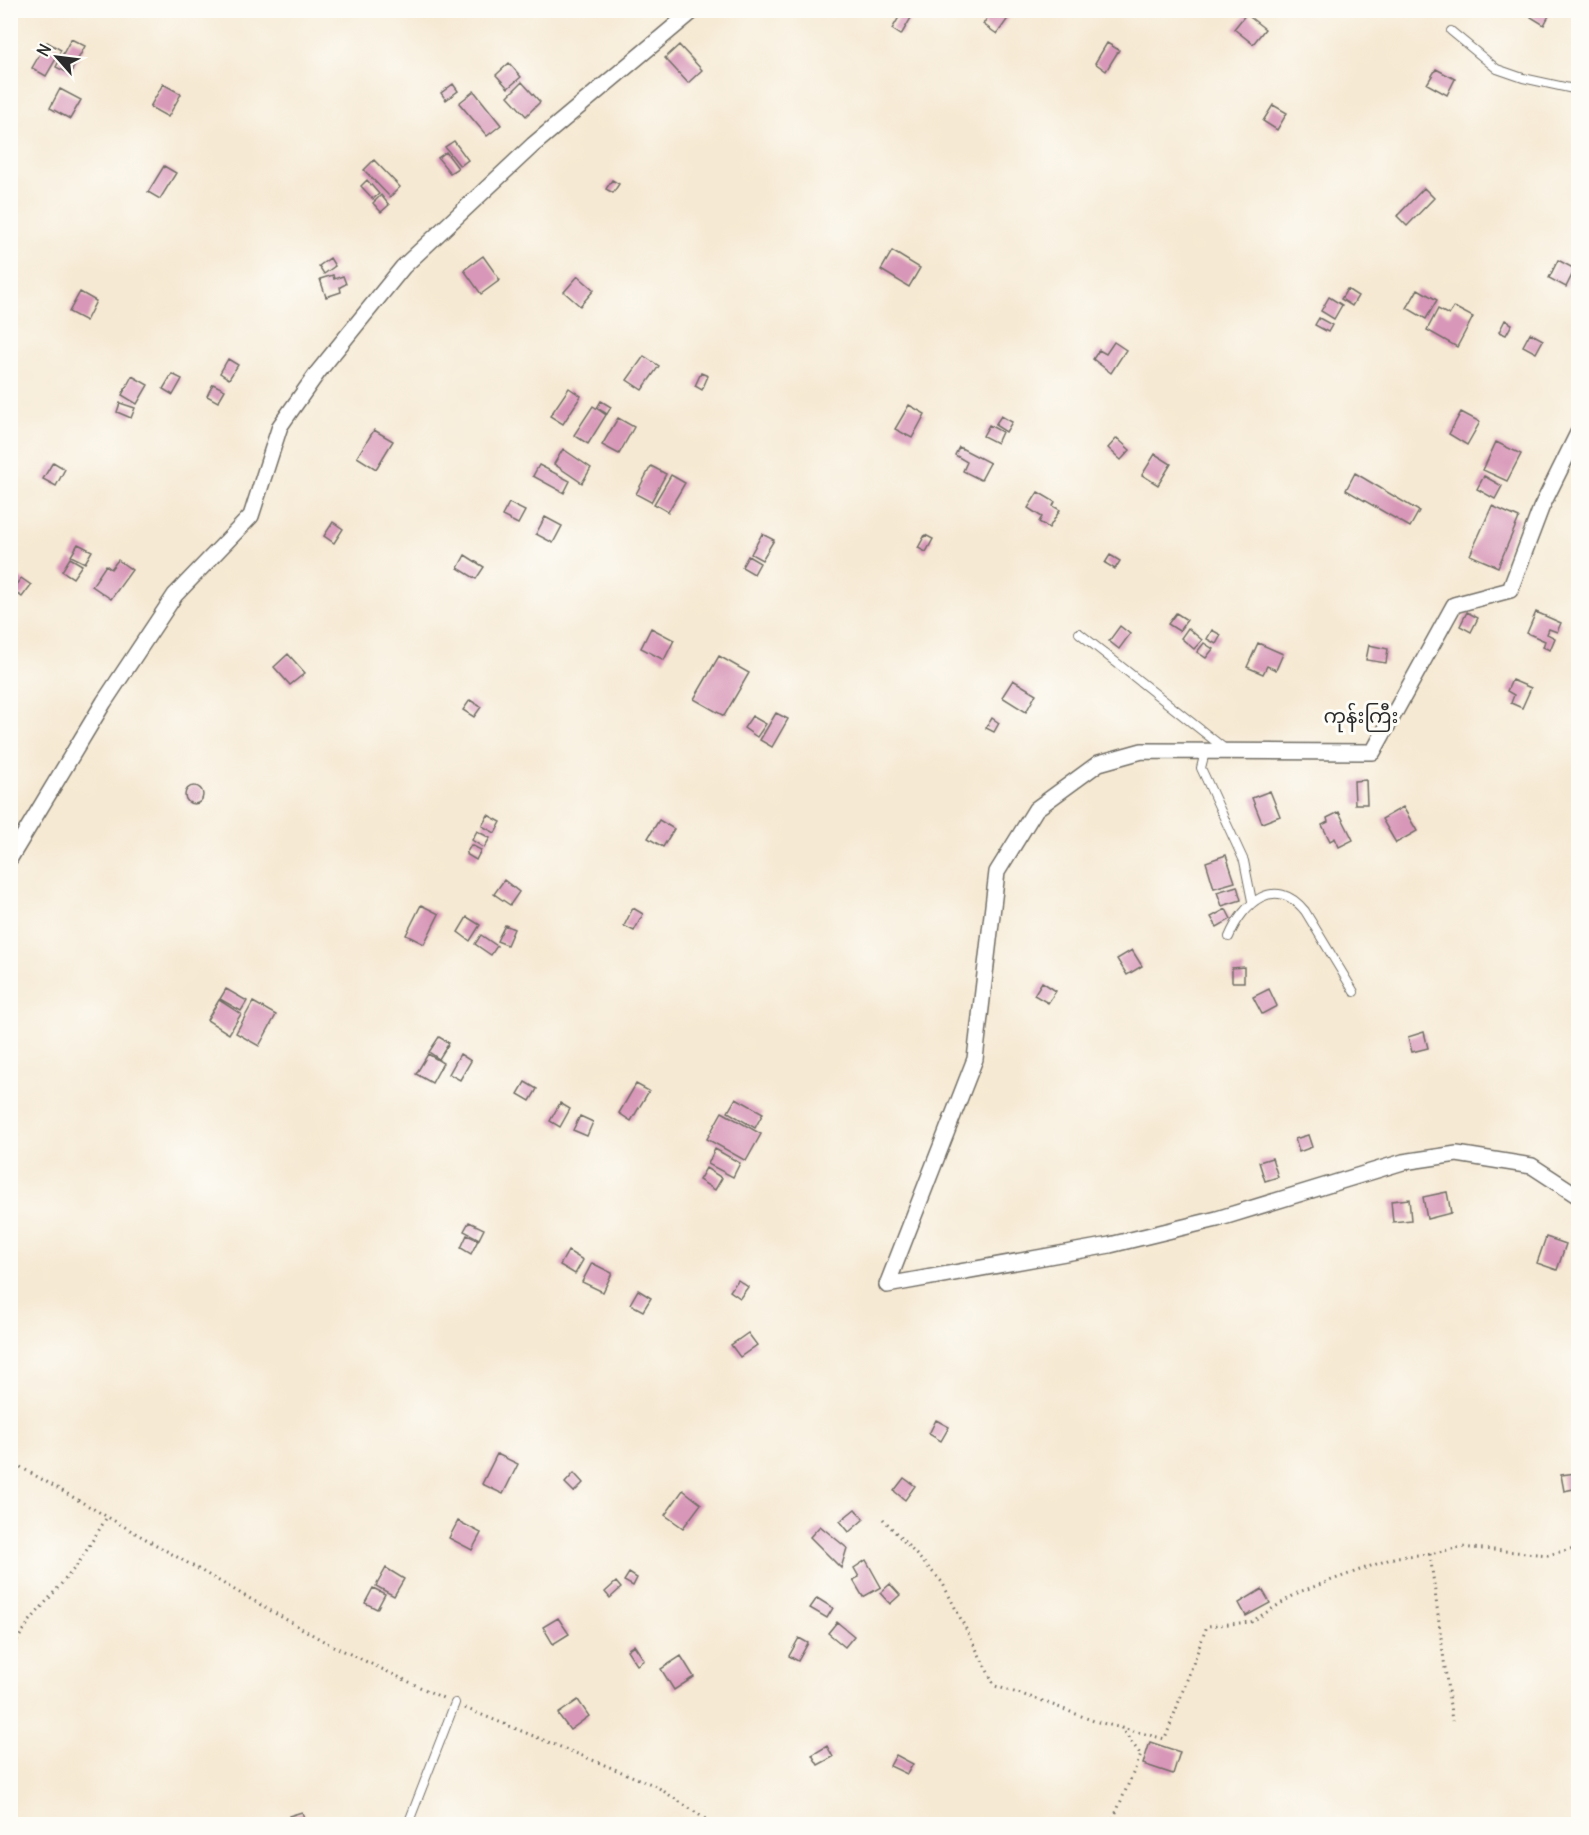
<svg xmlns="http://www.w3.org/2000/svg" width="1589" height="1835" font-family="Delius,'Noto Sans Myanmar',sans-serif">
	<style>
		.building { fill: #d897b8 }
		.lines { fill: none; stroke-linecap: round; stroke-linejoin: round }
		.lane-casing { stroke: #726e66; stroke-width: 10 }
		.street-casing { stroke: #726e66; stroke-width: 18 }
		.path { stroke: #726e66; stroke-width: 3; stroke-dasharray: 1.5 4.5; stroke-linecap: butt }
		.lane { stroke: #fff; stroke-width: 8 }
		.street { stroke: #fff; stroke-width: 15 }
		.labels { text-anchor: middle; stroke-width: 6; stroke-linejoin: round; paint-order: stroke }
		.quarter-label { font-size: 20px; fill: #2b2b2b; stroke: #fdfcf7 }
	</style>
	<rect width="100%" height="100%" fill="#fdfcf7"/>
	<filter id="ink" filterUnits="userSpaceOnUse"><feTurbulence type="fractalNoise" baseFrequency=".0167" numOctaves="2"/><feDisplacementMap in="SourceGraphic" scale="12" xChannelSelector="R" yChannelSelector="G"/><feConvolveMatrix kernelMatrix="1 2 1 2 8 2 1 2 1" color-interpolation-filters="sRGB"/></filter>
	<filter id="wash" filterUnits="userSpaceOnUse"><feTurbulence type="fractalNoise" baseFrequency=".008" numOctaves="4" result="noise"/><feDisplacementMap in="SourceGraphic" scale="24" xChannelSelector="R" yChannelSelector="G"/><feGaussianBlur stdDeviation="1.35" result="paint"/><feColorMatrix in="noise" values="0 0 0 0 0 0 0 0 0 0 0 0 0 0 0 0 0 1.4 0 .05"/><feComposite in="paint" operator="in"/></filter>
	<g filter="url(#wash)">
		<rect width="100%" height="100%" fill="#f6e9d3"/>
		<g id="blocks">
			<path class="building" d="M993,10h21l-17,24 -14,-10z
				M1535,10h17l-8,15 -13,-8z
				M902,12l9,6 -10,17 -9,-6z
				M1246,14l19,15 -12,15 -19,-15z
				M71,39l14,7 -15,28 -14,-7z
				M47,42l14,8 -15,26 -14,-8z
				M1107,43l12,7 -13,21 -11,-8z
				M679,45l23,25 -14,13 -23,-25z
				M509,63l12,14 -13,11 -12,-13z
				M1436,69l19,10 -8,16 -20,-11z
				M522,82l18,20 -14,14 -18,-20z
				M163,84l18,10 -13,23 -18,-10z
				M453,84l5,7 -12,9 -5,-7z
				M60,89l21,11 -11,19 -20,-11z
				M474,91l27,34 -14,11 -28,-33z
				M1273,105l14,8 -10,17 -14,-9z
				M454,141l14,19 -8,6 -15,-19z
				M446,152l12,16 -8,5 -12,-15z
				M374,160l26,27 -10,10 -26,-27z
				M164,166l12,7 -16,26 -12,-7z
				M367,180l12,14 -6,5 -12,-13z
				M612,180l7,4 -6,9 -7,-4z
				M1424,188l10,10 -27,28 -10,-10z
				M381,195l8,10 -8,7 -8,-9z
				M892,251l28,17 -11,19 -28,-17z
				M483,256l17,24 -19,14 -17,-24z
				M330,258l5,8 -11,8 -5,-8z
				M1558,260l17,9 -9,18 -17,-9z
				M333,275l1,4 9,-3 3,8 -6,3 1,5 -15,5 -6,-18z
				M578,276l16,14 -14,16 -16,-14z
				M1347,289l11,7 -6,10 -11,-7z
				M1418,289l19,11 -11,19 -19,-11z
				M80,292l16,9 -10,20 -17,-9z
				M1329,297l13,8 -8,14 -13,-8z
				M1454,307l19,10 -16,30 -30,-17 11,-21 11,6z
				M1319,318l13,7 -4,7 -13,-7z
				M1505,320l7,4 -6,11 -7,-3z
				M1530,333l13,7 -7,13 -13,-7z
				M1114,342l12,8 -15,23 -18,-14 6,-9 7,4z
				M644,356l15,10 -17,24 -15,-10z
				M228,359l10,6 -9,14 -9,-6z
				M701,373l7,3 -6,14 -7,-4z
				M172,374l10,5 -9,16 -10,-6z
				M132,376l16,9 -11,19 -15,-9z
				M213,384l12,6 -7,12 -11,-6z
				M569,388l12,8 -18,28 -13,-8z
				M601,401l10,6 -4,7 -10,-6z
				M120,403l15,5 -4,10 -14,-6z
				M909,405l16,9 -13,24 -17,-9z
				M593,406l13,9 -18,29 -14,-9z
				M1461,412l19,10 -13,23 -18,-11z
				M1001,416l11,6 -6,10 -11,-7z
				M618,418l16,9 -15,27 -17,-9z
				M989,425l13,7 -5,11 -14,-7z
				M374,430l19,11 -17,28 -19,-12z
				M1117,438l13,12 -9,10 -13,-12z
				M1496,442l25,12 -14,27 -24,-11z
				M959,447l31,16 -9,17 -18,-9 4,-9 -12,-7z
				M563,449l28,19 -9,15 -28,-19z
				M1155,454l16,10 -13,21 -16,-10z
				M53,462l12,7 -9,17 -13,-7z
				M539,465l31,16 -6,12 -31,-17z
				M651,466l15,8 -15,28 -15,-8z
				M1355,473l64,38 -9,16 -64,-37z
				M671,475l14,8 -17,29 -14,-8z
				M1484,476l18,10 -7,13 -18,-10z
				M1038,492l17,10 -2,4 7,4 -11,18 -10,-6 3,-5 -14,-9z
				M509,503l16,8 -7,13 -16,-8z
				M1492,506l27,12 -21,49 -28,-12z
				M545,517l17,9 -9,17 -17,-9z
				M333,522l10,7 -9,14 -10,-7z
				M762,534l12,6 -12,20 -11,-6z
				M925,535l8,4 -7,13 -8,-4z
				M78,544l14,7 -7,12 -14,-7z
				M465,555l19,12 -8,12 -18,-11z
				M1110,555l10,6 -5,8 -10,-6z
				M748,556l12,7 -6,11 -12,-7z
				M70,558l12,7 -9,13 -11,-7z
				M118,560l14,10 -21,29 -19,-13 14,-21 5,4z
				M21,578l10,7 -9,12 -10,-7z
				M1467,612l11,6 -7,14 -11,-6z
				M1536,612l25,11 -4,9 -8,-3 -2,5 8,4 -5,12 -7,-3 2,-6 -18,-8z
				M1176,613l11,7 -8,11 -11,-7z
				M1120,626l10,8 -11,15 -10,-8z
				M651,628l23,12 -10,20 -23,-12z
				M1188,628l14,12 -8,9 -13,-11z
				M1212,630l9,5 -5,9 -9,-5z
				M1204,643l9,6 -7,9 -9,-6z
				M1258,643l25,11 -7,16 -9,-4 -4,8 -16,-7z
				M1369,645l19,4 -2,14 -20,-3z
				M288,654l17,19 -15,12 -16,-18z
				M719,656l30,17 -25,43 -30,-17z
				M1013,680l23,14 -10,18 -24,-15z
				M1512,680l19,8 -9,20 -11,-5 3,-8 -7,-4z
				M470,700l11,7 -7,10 -11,-7z
				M776,713l12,6 -16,28 -12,-7z
				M752,716l14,8 -9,13 -13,-9z
				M992,718l7,5 -5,9 -8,-4z
				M1366,780l1,24h-12l-1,-23z
				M185 795a9 9 0 1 1 18 0a9 9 0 1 1-18 0Z
				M1270,791l10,25 -18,7 -10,-25z
				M1403,807l14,24 -21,12 -14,-24z
				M1339,812l14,28 -14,7 -4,-9 -5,3 -8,-16 6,-3 -1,-4z
				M488,815l13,7 -6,11 -13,-7z
				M659,820l15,9 -11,18 -15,-9z
				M477,831l13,7 -6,10 -12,-8z
				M471,845l10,5 -5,10 -10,-6z
				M1226,855l9,27 -21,6 -8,-26z
				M504,880l15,12 -9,13 -16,-11z
				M1237,886l4,14 -19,6 -5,-14z
				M421,905l18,9 -15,30 -18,-9z
				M633,908l10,6 -9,17 -10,-5z
				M1226,909l5,10 -14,8 -6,-10z
				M467,917l13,8 -10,16 -12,-9z
				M505,925l9,4 -7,16 -10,-4z
				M481,935l16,11 -6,9 -16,-11z
				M1132,950l10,16 -15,9 -10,-16z
				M1244,967v15h-12v-14z
				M1042,982l14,9 -8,12 -14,-8z
				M226,989l21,12 -6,10 -21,-12z
				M1269,989l8,17 -15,8 -9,-17z
				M219,1000l22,14 -12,20 -22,-14z
				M253,1002l23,13 -17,31 -23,-13z
				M1424,1032l4,16 -16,4 -4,-15z
				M439,1037l10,6 -10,16 -10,-7z
				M428,1054l15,9 -11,20 -16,-9z
				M460,1054l11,7 -11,19 -11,-6z
				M525,1082l12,7 -7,12 -12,-7z
				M636,1084l13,7 -18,30 -12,-8z
				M736,1098l27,15 -8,15 -27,-16z
				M560,1103l10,6 -10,18 -10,-6z
				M722,1112l39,22 -15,27 -39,-22z
				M580,1116l13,6 -6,14 -14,-6z
				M1308,1135l4,12 -13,5 -4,-13z
				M715,1149l25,14 -7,14 -25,-13z
				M1272,1158l6,19 -13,4 -6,-19z
				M706,1168l16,10 -7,12 -16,-10z
				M1447,1192l4,21 -24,6 -4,-22z
				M1409,1199l2,21 -18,2 -2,-21z
				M469,1222l15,7 -5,10 -15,-8z
				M467,1235l11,5 -7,14 -10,-6z
				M1546,1237l20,7 -9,26 -20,-7z
				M568,1251l15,9 -8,14 -15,-9z
				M592,1263l20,10 -9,19 -21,-10z
				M738,1280l10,7 -8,11 -10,-7z
				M638,1290l13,8 -8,13 -13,-7z
				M748,1333l9,12 -17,12 -9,-12z
				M936,1420l13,7 -8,14 -12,-7z
				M497,1454l21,10 -15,30 -21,-10z
				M574,1473l9,10 -9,9 -9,-9z
				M1576,1473l2,15 -14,3 -3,-16z
				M904,1478l11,8 -10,14 -11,-9z
				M683,1490l18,14 -18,24 -18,-13z
				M855,1509l9,10 -15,13 -9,-11z
				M458,1521l23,12 -9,17 -23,-12z
				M820,1526l27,22 -6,20 -31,-31z
				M866,1560l15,27 -18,10 -10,-17 6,-3 -5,-9z
				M386,1568l18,11 -10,17 -18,-10z
				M629,1573l8,5 -4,8 -9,-5z
				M616,1582l5,6 -11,10 -5,-6z
				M890,1584l10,11 -10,9 -10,-11z
				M373,1588l12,6 -8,15 -12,-6z
				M1262,1589l8,14 -24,13 -7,-13z
				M817,1598l16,10 -6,10 -17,-10z
				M558,1618l11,16 -16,10 -10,-17z
				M837,1622l17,14 -9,11 -17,-14z
				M799,1638l9,5 -10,18 -9,-5z
				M634,1645l10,15 -7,5 -10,-15z
				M681,1656l13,21 -20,13 -13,-21z
				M578,1700l11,16 -19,14 -12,-16z
				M1150,1742l30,10 -7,22 -30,-10z
				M827,1746l6,11 -15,8 -6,-10z
				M896,1755l17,9 -6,10 -17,-8z
				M302,1812l4,12h-14l-3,-8z"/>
		</g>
	</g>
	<g filter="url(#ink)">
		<use href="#blocks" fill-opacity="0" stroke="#726e66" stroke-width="1.5"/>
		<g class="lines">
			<defs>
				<path id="lane" d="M1451,31l46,38 26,9 55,12
					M1578,301v1
					M1079,633l146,116
					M1205,752l-4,16 43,93 8,40
					M1229,937c14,-34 46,-63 76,-26l49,81
					M408,1824l47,-121"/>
				<path id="street" d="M10,858l94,-156 71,-107 76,-79 29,-90 38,-54 85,-105 130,-122 161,-135
					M887,1285l88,-226 22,-187 39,-63 63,-46 43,-12 231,1 81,-147 56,-15 31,-82 37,-75
					M887,1285l223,-40 107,-26 186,-57 54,-8 75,12 46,30"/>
			</defs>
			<use href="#lane" class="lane-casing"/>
			<use href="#street" class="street-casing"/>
			<path class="path" d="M10,1461l317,182 116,55
				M883,1519l59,63 53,104 45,14 54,21 71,18 42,-113 44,-4 48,-30 97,-35 34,-3 31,-7 87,8 30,-8
				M1430,1554l22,167
				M10,1651l19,-29 49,-58 29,-47
				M465,1708l191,78 57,38
				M1111,1824l30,-69 -20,-27"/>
			<use href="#lane" class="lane"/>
			<use href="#street" class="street"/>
		</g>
	</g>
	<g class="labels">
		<g class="quarter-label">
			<text x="1361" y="723">ကုန်းကြီး</text>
		</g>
	</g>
	<rect width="1589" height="1835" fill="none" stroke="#fdfcf7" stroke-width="36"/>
	<g transform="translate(57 57) rotate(298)" stroke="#fdfcf7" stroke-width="4.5" paint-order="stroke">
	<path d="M0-4.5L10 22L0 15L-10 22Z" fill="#2b2b2b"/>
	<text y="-9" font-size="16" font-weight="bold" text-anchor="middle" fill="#2b2b2b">N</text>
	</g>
</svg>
